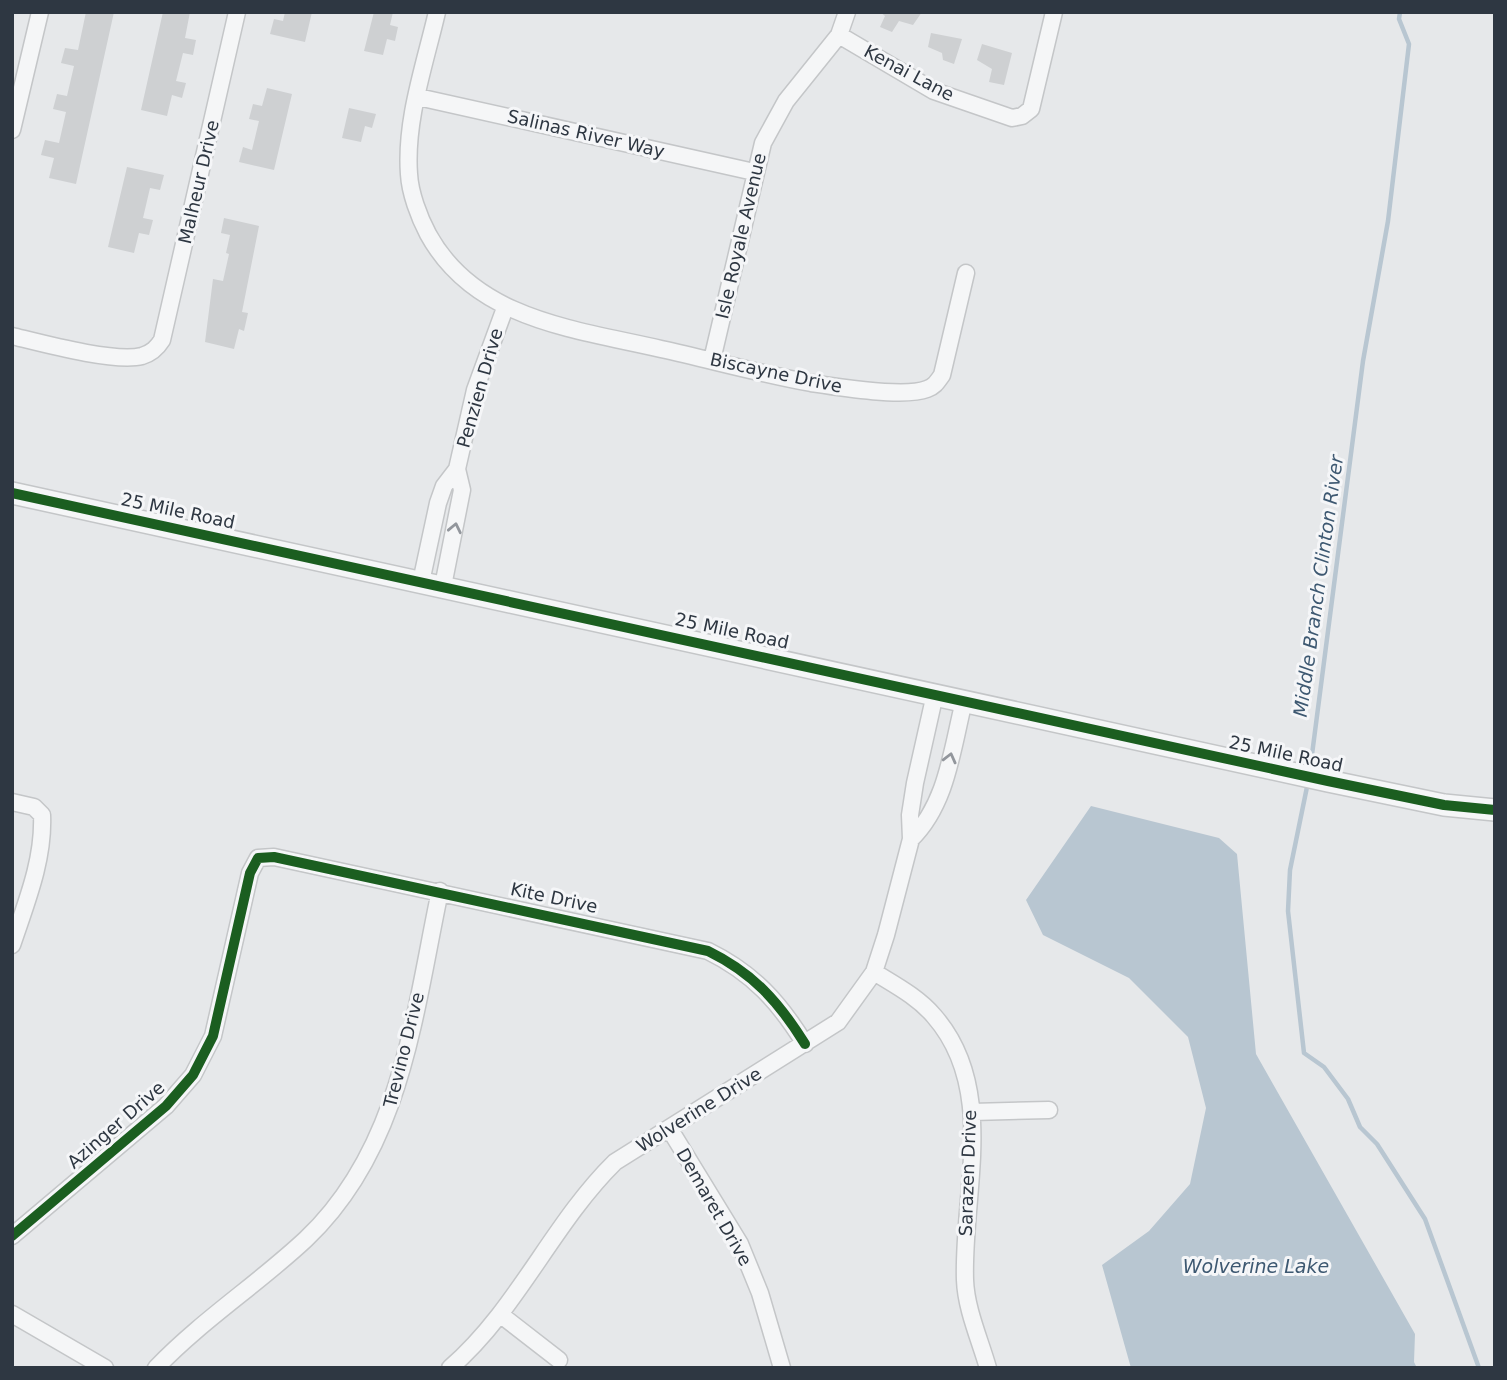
<svg xmlns="http://www.w3.org/2000/svg" width="1507" height="1380" font-family="'DejaVu Sans',sans-serif">
	<style>
		.water { fill: #b8c6d1 }
		.lines { fill: none; stroke-linecap: round; stroke-linejoin: round }
		.stream { stroke: #b8c6d1; stroke-width: 4.5 }
		.building { fill: #ced0d2 }
		.minor-casing { stroke: #c4c6c8; stroke-width: 19 }
		.tertiary-casing { stroke: #c4c6c8; stroke-width: 24 }
		.minor { stroke: #f5f6f7; stroke-width: 16 }
		.tertiary { stroke: #f5f6f7; stroke-width: 21 }
		.cycleway-casing { stroke: #f5f6f8; stroke-width: 15 }
		.cycleway { stroke: #1b5e20; stroke-width: 10 }
		.oneway { stroke: #92969c }
		.labels { text-anchor: middle; stroke-width: 6; stroke-linejoin: round; paint-order: stroke }
		.street-label { font-size: 18px; fill: #2e3742; stroke: #f5f6f8 }
		.water-label { font-size: 19px; font-style: italic; fill: #3d5871; stroke: #f5f6f8 }
	</style>
	<rect width="100%" height="100%" fill="#e6e8ea"/>
	<path class="water" d="M1091,806l128,32 18,16 19,200 159,280 -1,28 3,6h-286l-29,-103 47,-34 41,-47 16,-76 -18,-71 -59,-59 -86,-43 -17,-35z"/>
	<g class="lines">
		<path class="stream" d="M1310,770l53,-409 25,-140 21,-177 -10,-25 1,-7
			M1308,782l-18,88 -2,41 16,142 20,14 24,32 12,28 17,17 48,75 54,149"/>
	</g>
	<path class="building" d="M86,12h28l-38,172 -27,-6 5,-20 -13,-3 4,-15 14,3 7,-31 -13,-3 4,-15 10,2 7,-30 -13,-3 4,-15 13,2z
		M163,12h27l-5,26 11,2 -3,15 -10,-2 -7,28 10,2 -4,15 -10,-3 -5,21 -26,-6z
		M285,12h27l-7,30 -35,-8 4,-15 9,2z
		M374,12h19l-3,13 8,2 -3,14 -8,-2 -4,16 -19,-4z
		M880,12h42l-9,13 -14,-4 -7,11 -12,-5 5,-11z
		M931,33l31,6 -8,25 -11,-4 -1,-7 -14,-6z
		M982,44l30,9 -8,32 -15,-3 3,-13 -15,-9z
		M267,88l25,6 -18,76 -35,-8 4,-15 9,3 7,-29 -10,-2 4,-15 9,2z
		M349,108l27,6 -4,14 -7,-2 -4,16 -19,-4z
		M127,167l37,8 -4,15 -10,-2 -7,30 10,2 -4,15 -10,-2 -5,20 -26,-6z
		M224,218l35,8 -17,86 6,1 -4,18 -5,-2 -5,20 -29,-7 8,-63 10,2 6,-27 -3,-1 4,-18 -9,-2z"/>
	<g class="lines">
		<defs>
			<path id="minor" d="M437,12c-12,52 -32,108 -28,162 1,19 10,43 19,60 47,86 147,95 233,115 50,11 100,25 150,34 26,4 93,15 116,6 8,-3 10,-7 15,-14l24,-102
				M839,35l95,56 78,27 10,-2 9,-7 23,-97
				M418,97l336,75
				M12,130l28,-118
				M12,336c29,7 102,27 130,20 10,-3 15,-8 20,-16l75,-328
				M712,360l51,-217 23,-42 53,-66 8,-23
				M421,582l17,-79 6,-17 13,-17 18,-79 30,-82
				M443,586l19,-96 -5,-21
				M12,802l22,5 8,8c2,45 -16,88 -30,130
				M911,839c36,-35 41,-90 53,-138
				M874,972c21,13 44,25 60,44 64,73 28,178 31,264 1,29 15,60 23,88
				M972,1112l77,-2
				M669,1128l71,116 20,49 22,75
				M12,1236l154,-130 27,-31 20,-39 37,-163 8,-15 16,-1 434,94c45,22 71,51 97,93
				M12,1314l93,54
				M501,1315l58,45
				M156,1368c46,-48 102,-84 150,-129 96,-91 108,-225 134,-348
				M450,1368c68,-59 102,-144 165,-206l223,-140 36,-50 12,-37 25,-96 -1,-24 5,-32 20,-89"/>
			<path id="tertiary" d="M12,493l1316,288 116,24 51,5"/>
		</defs>
		<use href="#minor" class="minor-casing"/>
		<use href="#tertiary" class="tertiary-casing"/>
		<use href="#minor" class="minor"/>
		<use href="#tertiary" class="tertiary"/>
		<defs>
			<path id="cycleway" d="M12,493l1316,288 116,24 51,5
				M12,1236l154,-130 27,-31 20,-39 37,-163 8,-15 16,-1 434,94c45,22 71,51 97,93"/>
		</defs>
		<use href="#cycleway" class="cycleway-casing"/>
		<use href="#cycleway" class="cycleway"/>
	</g>
	<defs><path id="oneway-chevron" d="M-2-3.5L2.5 0L-2 3.5" fill="none" stroke-width="1.6" stroke-linecap="round" stroke-linejoin="round" transform="scale(1.75)"/></defs>
	<g class="oneway">
		<use href="#oneway-chevron" transform="translate(455 528) rotate(-78)"/>
		<use href="#oneway-chevron" transform="translate(950 758) rotate(-76)"/>
	</g>
	<g class="labels">
		<g class="street-label">
			<text transform="translate(909 73) rotate(28)" y="6">Kenai Lane</text>
			<text transform="translate(586 134) rotate(13)" y="6">Salinas River Way</text>
			<text transform="translate(199 182) rotate(-77)" y="6">Malheur Drive</text>
			<text transform="translate(741 236) rotate(-77)" y="6">Isle Royale Avenue</text>
			<text transform="translate(776 373) rotate(12)" y="6">Biscayne Drive</text>
			<text transform="translate(480 388) rotate(-74)" y="6">Penzien Drive</text>
			<text transform="translate(178 511) rotate(12)" y="6">25 Mile Road</text>
			<text transform="translate(732 631) rotate(12)" y="6">25 Mile Road</text>
			<text transform="translate(1286 754) rotate(12)" y="6">25 Mile Road</text>
			<text transform="translate(554 898) rotate(12)" y="6">Kite Drive</text>
			<text transform="translate(404 1050) rotate(-76)" y="6">Trevino Drive</text>
			<text transform="translate(699 1110) rotate(-32)" y="6">Wolverine Drive</text>
			<text transform="translate(116 1125) rotate(-41)" y="6">Azinger Drive</text>
			<text transform="translate(968 1173) rotate(-88)" y="6">Sarazen Drive</text>
			<text transform="translate(714 1207) rotate(60)" y="6">Demaret Drive</text>
		</g>
		<g class="water-label">
			<text transform="translate(1318 586) rotate(-82)" y="7">Middle Branch Clinton River</text>
			<text x="1256" y="1273">Wolverine Lake</text>
		</g>
	</g>
	<rect width="1507" height="1380" fill="none" stroke="#2e3742" stroke-width="28"/>
</svg>
